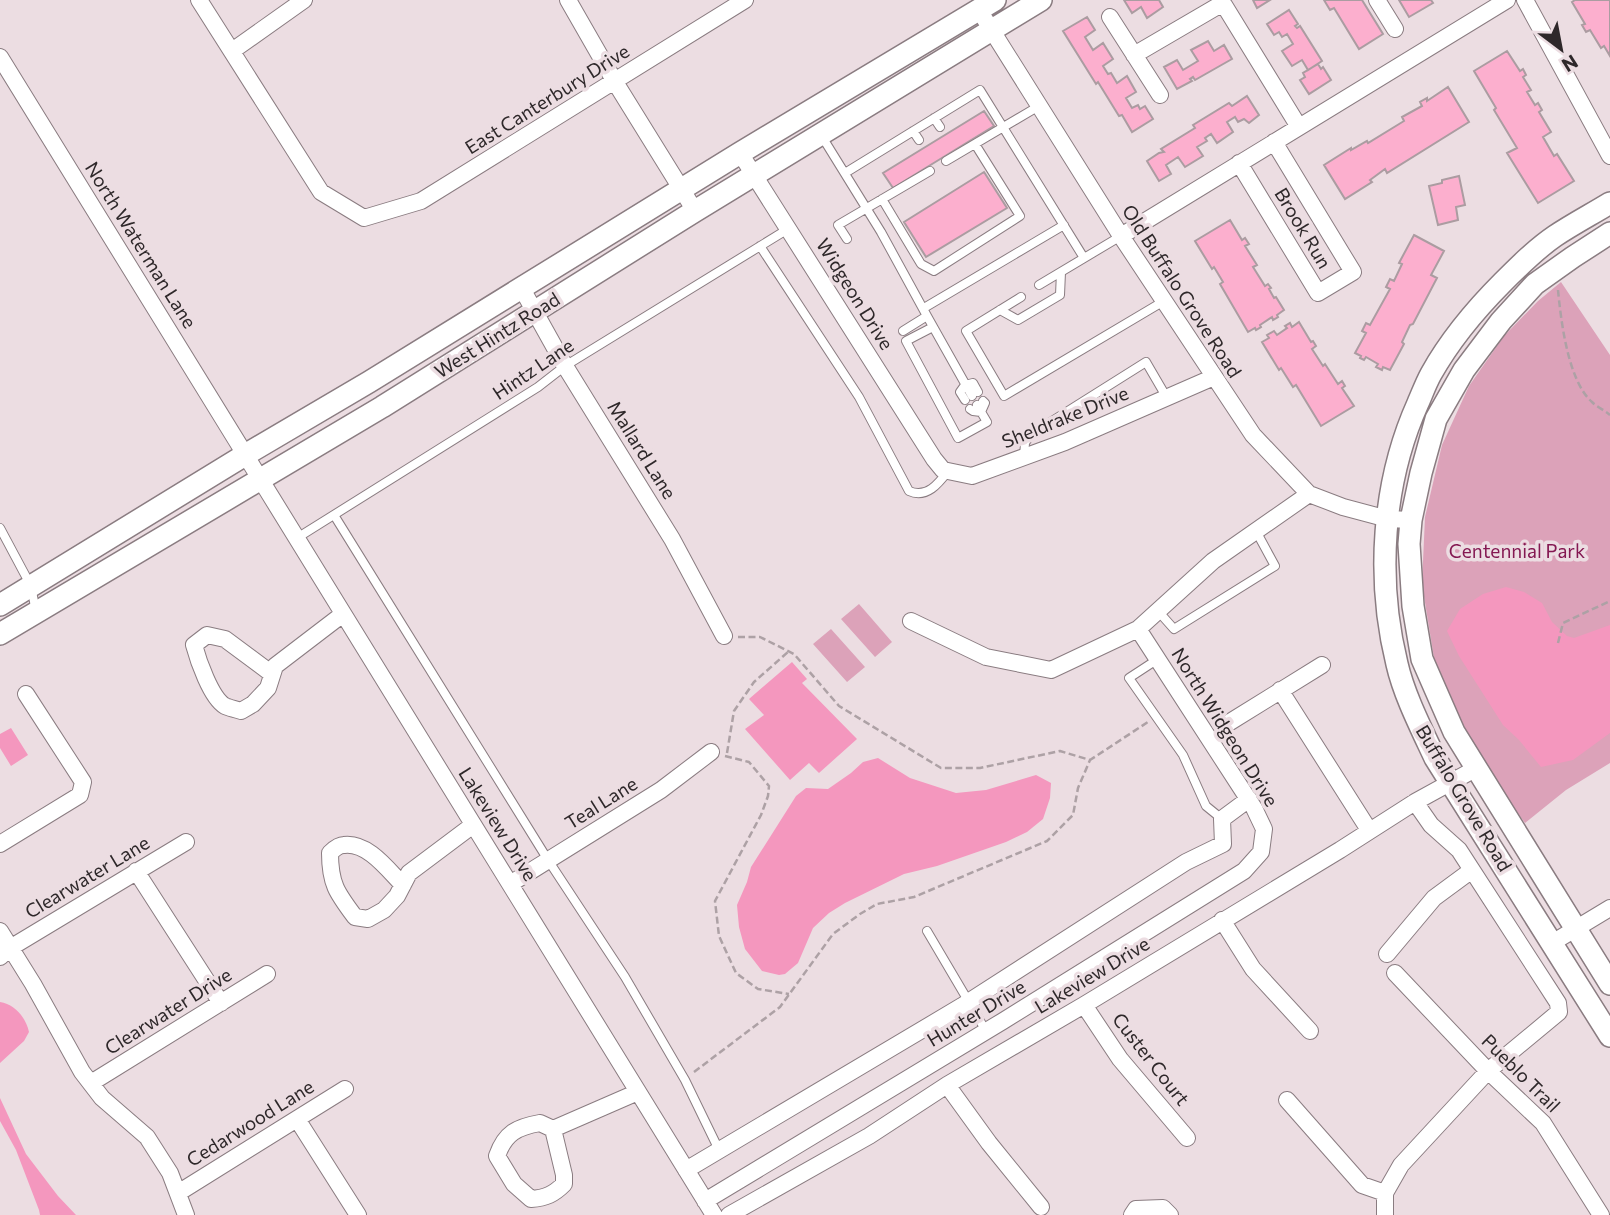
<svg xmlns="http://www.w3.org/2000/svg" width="1610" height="1215" font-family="Commissioner,sans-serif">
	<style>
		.green { fill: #dca2b9 }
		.water { fill: #f497be }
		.building { fill: #fcafce; stroke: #ab9ca1; stroke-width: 2 }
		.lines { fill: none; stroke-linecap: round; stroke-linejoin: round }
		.service-casing { stroke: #8a7c81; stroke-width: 10 }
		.minor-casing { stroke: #8a7c81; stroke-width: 18 }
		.secondary-casing { stroke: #8a7c81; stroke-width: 24 }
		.path { stroke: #ada1a5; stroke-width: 2.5; stroke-dasharray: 7 3.5; stroke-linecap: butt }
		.service { stroke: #fff; stroke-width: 8 }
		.minor { stroke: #fff; stroke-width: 16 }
		.secondary { stroke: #fff; stroke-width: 21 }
		.labels { text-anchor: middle; stroke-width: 7; stroke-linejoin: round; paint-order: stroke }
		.street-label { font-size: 19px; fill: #2e282a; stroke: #ecdde2 }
		.park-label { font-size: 19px; fill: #841852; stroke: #ecdde2 }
	</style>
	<rect width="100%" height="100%" fill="#ecdde2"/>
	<path class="green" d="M1561,282l49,73v408l-44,27 -41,33 -18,-24 -42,-70 -30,-65 -13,-80 3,-67 17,-72 27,-59 35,-50 34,-35z
		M859,604l33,38 -17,15 -34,-38z
		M831,629l34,38 -18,15 -34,-38z"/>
	<path class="water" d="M1506,587l18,5 18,11 10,19 15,14 7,2 36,-13v108l-37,27 -32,7 -22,-27 -16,-15 -44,-69 -12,-25 13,-22 23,-15z
		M792,662l15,17 -5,4 55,56 -38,34 -10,-10 -19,17 -45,-51 19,-14 -15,-16z
		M11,728l17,27 -17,11 -11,-18v-14z
		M878,758l32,20 46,15 30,-3 50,-15 15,8 -1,15 -7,21 -16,13 -21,10 -69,24 -33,8 -59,29 -16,10 -16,15 -15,35 -13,11 -6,1 -17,-4 -17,-22 -6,-22 -2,-22 10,-23 4,-15 45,-71 10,-8 22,1 23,-16 12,-11z
		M0,1002c15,2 26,16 29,30l-5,9 -24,22z
		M0,1098l26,56 32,42 18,19h-36l-1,-5 -23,-60 -16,-29z"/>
	<path class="building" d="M1124,0h35l4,7 -16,11 -6,-11 -9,6z
		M1253,0h17l-13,8z
		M1324,0h38l21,34 -24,15 -25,-41 -4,2z
		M1399,0h32l2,3 -24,14z
		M1575,0h35v56l-6,-10 -3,2 -11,-18 -4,2 -4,-7 3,-1 -13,-22z
		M1289,10l9,14 -3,2 2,2 3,-2 22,35 -14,9 -6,-10 -10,6 -10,-15 11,-7 -6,-10 -5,3 -3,-5 -5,3 -7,-11z
		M1087,17l8,13 -10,7 8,13 10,-7 10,16 -10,7 5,8 3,-1 6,10 10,-7 9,16 -10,6 6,10 6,-3 2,4 5,-3 8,13 -21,13 -10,-17 -3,1 -21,-34 -2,2 -33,-53z
		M1208,41l6,10 10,-6 8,14 -37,21 -2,-3 -3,2 2,2 -15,8 -13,-22 13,-7 6,10 15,-9 -7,-11z
		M1507,51l13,20 3,-2 3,6 -3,2 8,13 -4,2 8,13 3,-2 4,7 -3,2 12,20 -8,5 11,19 3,-2 17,27 -36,22 -31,-50 10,-5 -23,-38 2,-2 -22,-37z
		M1318,64l3,5 2,-2 8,13 -22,14 -9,-14 5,-3 -2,-4z
		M1448,87l21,35 -82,51 -2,-4 -15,11 2,2 -27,17 -21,-34 27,-17v2l16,-9 1,2 36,-22 -2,-4 20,-11 -2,-4 7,-4v3z
		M1247,96l12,19 -10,8 -5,-4 -6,3 -3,-5 -8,5 6,10 -16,11 -6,-9 -6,4 2,3 -10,6 6,9 -18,11 -7,-10 -12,8 5,9 -12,7 -12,-20 12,-8 5,-1 -3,-3 34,-21 -2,-3 36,-22 3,3z
		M984,111l10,15 -101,62 -10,-15z
		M984,172l23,36 -81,49 -22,-35z
		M1459,176l6,29 -9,2 2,13 -20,5 -9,-39 13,-3v-3z
		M1230,220l12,20 3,-2 4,6 -4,2 12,19 -4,2 12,19 3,-2 3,4 -2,1 5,9 2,-1 8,13 -7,5 1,2 -5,3 -1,-3 -12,8 1,2 -5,3 -1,-2 -7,4 -28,-48 3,-2 -9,-15 -2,2 -17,-28z
		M1414,235l30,16 -13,24 6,3 -24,46 -3,1 -8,17 2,2 -14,26 -7,-3 -1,3 -6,-3 2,-3 -12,-7 -2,3 -4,-2 1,-2 -6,-3 11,-20 -4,-2 4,-8 4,2 20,-36 -4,-2 4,-8 4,2 8,-17 -3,-1z
		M1299,322l12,20 2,-1 3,5 -4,3 11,17 2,-2 13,20 4,-3 3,5 -3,2 12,18 -33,20 -25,-41 -3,2 -12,-19 -2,2 -17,-28 7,-4 -2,-3 7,-4 3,4 10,-7 -2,-2 5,-3 2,4z"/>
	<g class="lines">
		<defs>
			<path id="service" d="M934,118l6,9
				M913,131l6,9
				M821,135l60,97 46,84
				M946,161l93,-55
				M845,173l135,-83 104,168
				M882,199l39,65 13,7 86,-55 -45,-72
				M847,239l-9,-14 92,-54
				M760,246l99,151 50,94c18,8 30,-8 40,-21
				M1039,285l82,-49
				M1021,297l-55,34 38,65 160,-95
				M924,308l140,-83
				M1000,310l18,10 42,-25 1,-23
				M933,327l-27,14 52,97 29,-16 -10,-17
				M903,331l24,-15 45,80
				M965,400l-5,-8 5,-7 8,-2 5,9
				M970,409l3,2 8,1 4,-9 -2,-2
				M1024,457l1,-14 5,-8 116,-73 21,36
				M334,515l214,345 77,117 60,103 34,70
				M0,528l31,58 5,26
				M297,538l241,-151 27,-21 223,-137
				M1158,611l16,18 101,-63 -19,-35
				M1158,659l-29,19 54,77 23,51 16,13
				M927,931l59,100"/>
			<path id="minor" d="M199,0l122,192 43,26 57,-17 324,-201
				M568,0l47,82 80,129
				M1221,0l78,127
				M1377,0l18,29
				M1525,0l85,156
				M979,10l142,226 132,199 56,59 34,13 45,12 23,1
				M1110,17l50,78
				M232,51l72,-51
				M1134,55l89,-52
				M0,57l714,1158
				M740,153l194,306 9,11 29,6 93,-34 149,-65
				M1239,163l79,130 35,-21 -79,-130
				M1121,236l386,-236
				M521,287l44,79 107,173 52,97
				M911,621l75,36 65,13 87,-41 75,-68 96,-67
				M272,674l-47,-35 -18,-4 -13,10c4,15 17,53 31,61 4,2 11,3 16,5l12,-7 15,-16 7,-22 68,-52
				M1280,690l89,140
				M1230,722l92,-57
				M0,844l80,-49 3,-13 -57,-88
				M136,871l85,132
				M510,884l151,-94 50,-38
				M403,885c-15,-15 -35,-43 -59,-40 -5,0 -10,4 -14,8 0,31 7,40 25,64l13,2 16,-9 13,-14 12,-23 64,-48
				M1222,920l31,49 57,62
				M0,931l33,53 49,88 20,26 45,39 23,36 16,42
				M1552,943l58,-35
				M1387,954l47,-56 38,-28
				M0,957l10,-9 176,-106
				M1395,973l93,98 55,52 58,92
				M1084,1005l36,54 67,79
				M91,1083l176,-109
				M947,1085l42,58 52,64
				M1287,1100l75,85 23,8
				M297,1119l61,96
				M540,1123l13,6 11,46v9c-10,10 -18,14 -33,15l-17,-15 -17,-28c8,-23 20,-29 43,-33z
				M553,1129l85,-37
				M686,1170l276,-164 224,-144 37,-18 -1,-25 27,-20
				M178,1193l167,-104
				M705,1201l298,-180 241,-150 17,-19 3,-23 -10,-21 -116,-179
				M729,1215l140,-79 78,-51 137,-80 256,-155 75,-48 60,-33
				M1132,1215l4,-6 27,-1 7,7
				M1385,1215v-22l16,-28 87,-94 71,-59 -1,-9 -99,-153 -28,-25 -16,-23"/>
			<path id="secondary" d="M1610,203c-18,11 -37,21 -55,33 -19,13 -36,30 -52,46 -28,28 -53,58 -72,92 -5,9 -9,20 -13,29 -36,80 -42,176 -21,261 7,31 25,66 38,94l175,278
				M1610,233l-37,24 -38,27 -34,37 -37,49 -28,49 -15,54 -10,47 -2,24 4,62 9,53 32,73 156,252
				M0,605l245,-150 124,-73 371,-229 255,-153
				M0,634l382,-227 313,-196 346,-211"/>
		</defs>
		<use href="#service" class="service-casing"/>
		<use href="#minor" class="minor-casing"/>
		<use href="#secondary" class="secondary-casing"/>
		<path class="path" d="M1558,290c3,31 10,91 34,112 5,5 12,8 18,13
			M738,637h22l34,17 45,52 102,62h39l80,-17 30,9 58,-38
			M1558,643l5,-20 47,-22
			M727,753l7,-42 20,-29 34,-30
			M725,756l24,6 20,24 -1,10 -7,19 -46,86 4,35 17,37 22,16 31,5
			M694,1072l86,-65 53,-73 27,-20 17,-10 37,-7 133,-56 26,-26 5,-27 12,-28"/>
		<use href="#service" class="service"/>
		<use href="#minor" class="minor"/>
		<use href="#secondary" class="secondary"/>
	</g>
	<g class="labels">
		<g class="street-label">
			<text transform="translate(547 99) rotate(-32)" y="7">East Canterbury Drive</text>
			<text transform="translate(1303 228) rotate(59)" y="7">Brook Run</text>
			<text transform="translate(141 245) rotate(58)" y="7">North Waterman Lane</text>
			<text transform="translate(1182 291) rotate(57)" y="7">Old Buffalo Grove Road</text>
			<text transform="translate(855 294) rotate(58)" y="7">Widgeon Drive</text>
			<text transform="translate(497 335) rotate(-32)" y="7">West Hintz Road</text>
			<text transform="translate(533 369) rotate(-34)" y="7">Hintz Lane</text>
			<text transform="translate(1065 417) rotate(-22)" y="7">Sheldrake Drive</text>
			<text transform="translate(642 450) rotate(58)" y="7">Mallard Lane</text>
			<text transform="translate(1225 727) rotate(58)" y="7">North Widgeon Drive</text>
			<text transform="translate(1464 798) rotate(59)" y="7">Buffalo Grove Road</text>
			<text transform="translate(601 803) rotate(-32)" y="7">Teal Lane</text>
			<text transform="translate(498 824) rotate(58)" y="7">Lakeview Drive</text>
			<text transform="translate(87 877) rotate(-31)" y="7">Clearwater Lane</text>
			<text transform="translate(1092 975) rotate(-31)" y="7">Lakeview Drive</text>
			<text transform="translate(168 1011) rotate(-32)" y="7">Clearwater Drive</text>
			<text transform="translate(976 1013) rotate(-31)" y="7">Hunter Drive</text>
			<text transform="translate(1151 1059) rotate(52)" y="7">Custer Court</text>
			<text transform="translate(1521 1073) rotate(45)" y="7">Pueblo Trail</text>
			<text transform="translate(250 1123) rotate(-32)" y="7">Cedarwood Lane</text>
		</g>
		<g class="park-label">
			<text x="1517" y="558">Centennial Park</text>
		</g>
	</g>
	<g transform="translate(1561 49) rotate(148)" stroke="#ecdde2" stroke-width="5" paint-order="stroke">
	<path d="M0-5L12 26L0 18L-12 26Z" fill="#2e282a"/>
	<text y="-10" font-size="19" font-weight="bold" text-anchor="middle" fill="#2e282a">N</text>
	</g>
</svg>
